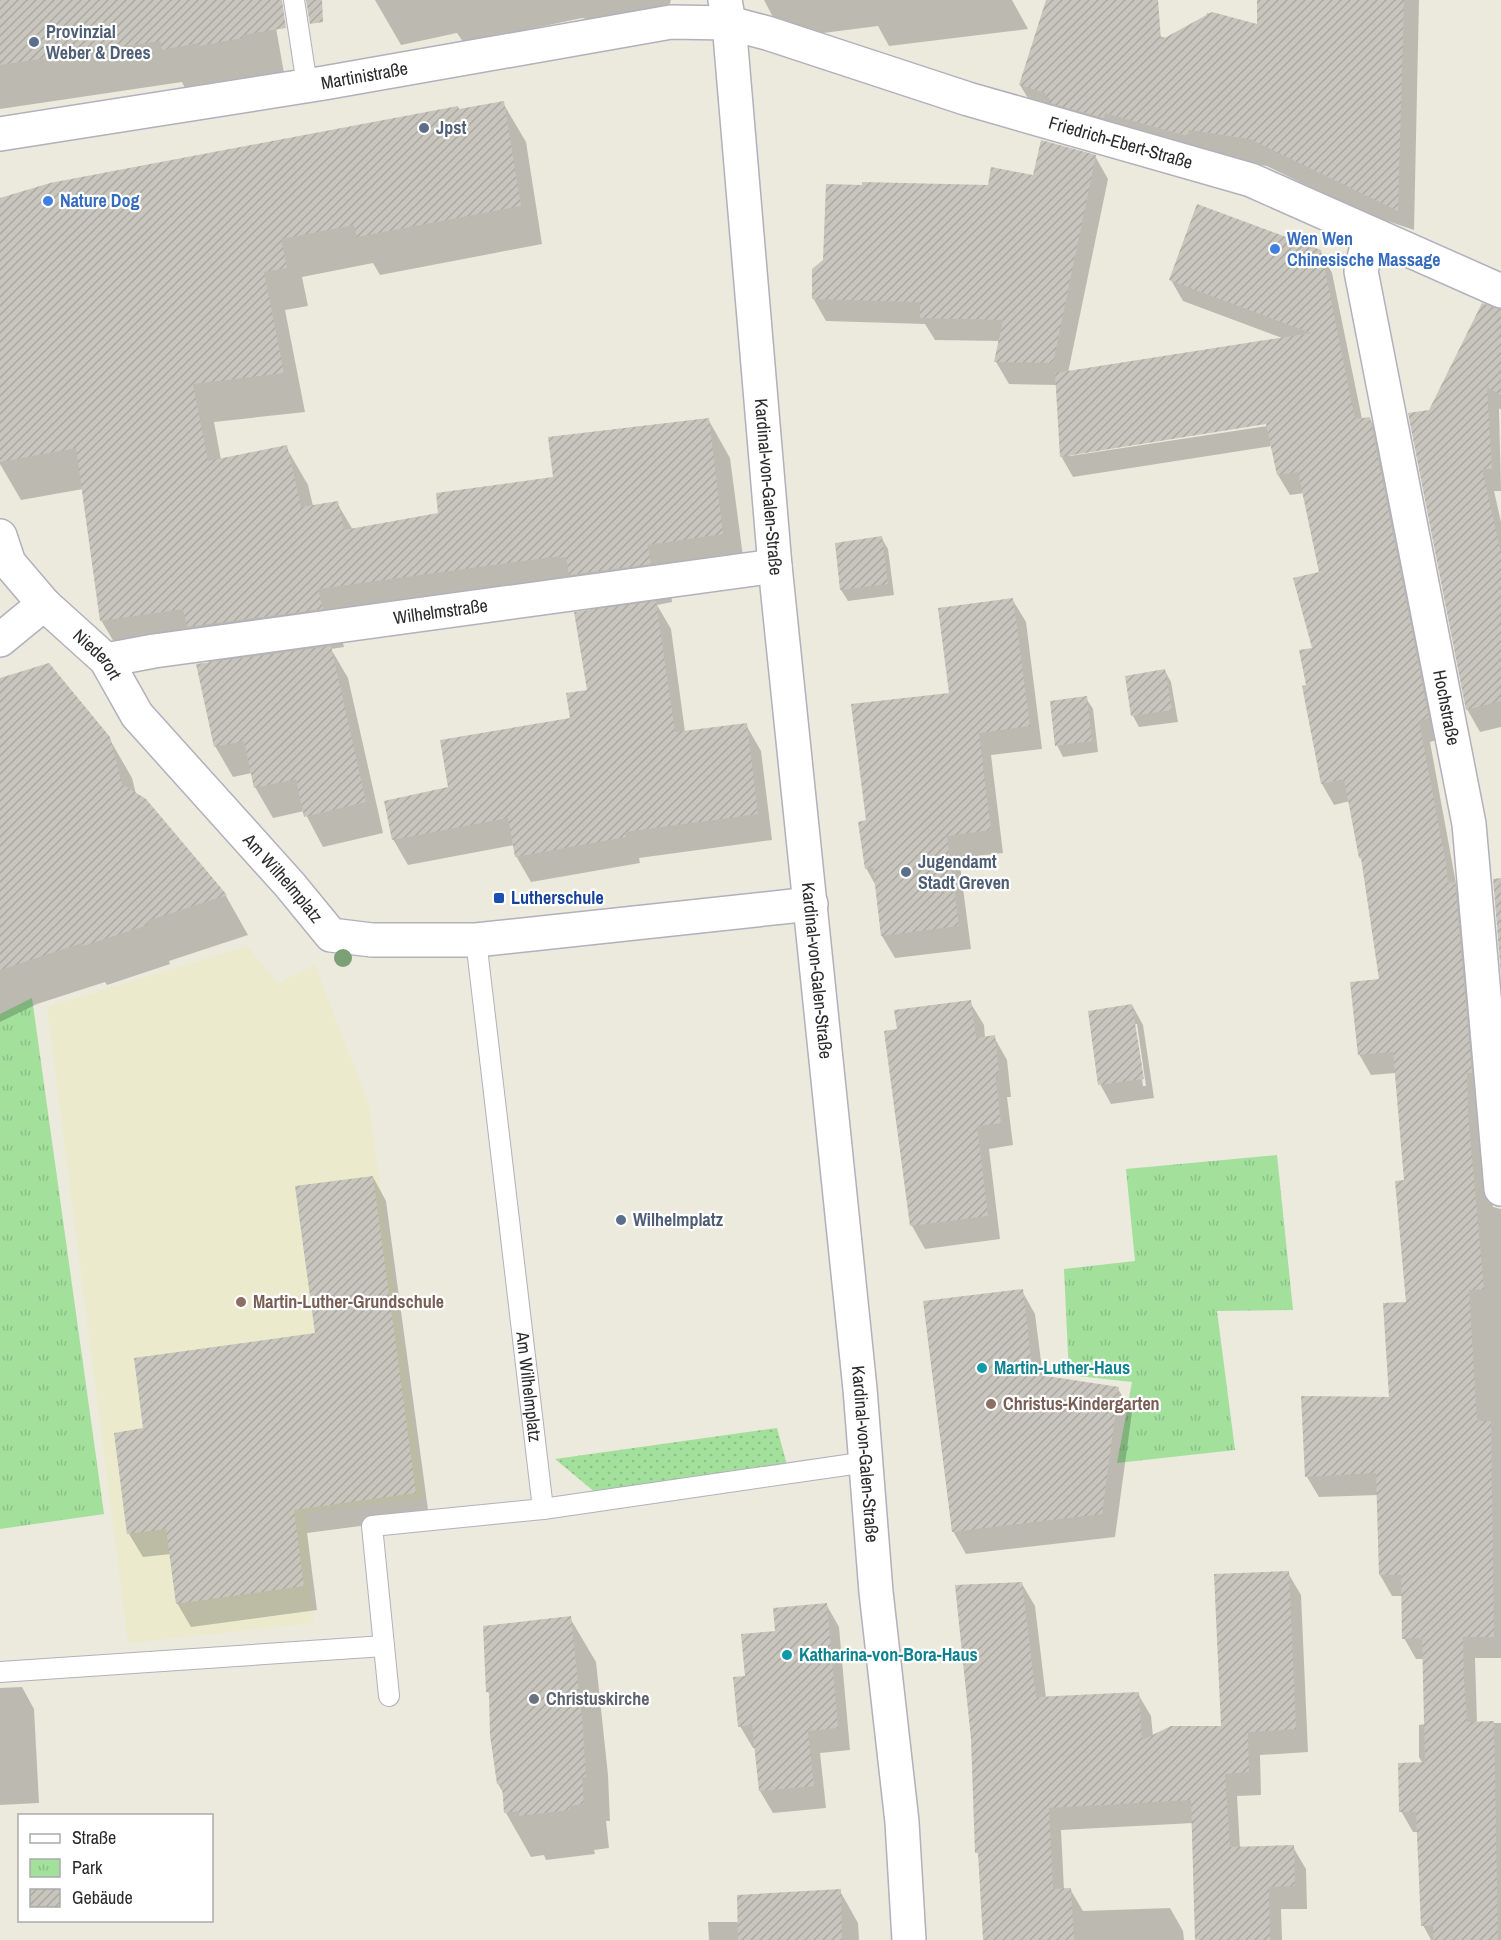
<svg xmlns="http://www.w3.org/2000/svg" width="1501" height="1940" font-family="'Archivo Narrow',sans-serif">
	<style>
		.education { fill: #eceacd }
		.grass { fill: url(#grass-dots) }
		.park { fill: url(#park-tufts) }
		.shadow { fill: #0003; fill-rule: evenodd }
		.building { fill: url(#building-hatch) }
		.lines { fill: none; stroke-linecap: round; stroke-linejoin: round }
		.lane-casing { stroke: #b1b0bd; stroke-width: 22 }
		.street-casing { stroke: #b1b0bd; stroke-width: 36 }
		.lane { stroke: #fff; stroke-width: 20 }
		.street { stroke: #fff; stroke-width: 33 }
		.tree { fill: #7aa075 }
		.service-dot { fill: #5c6f8a; stroke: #fff; stroke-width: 2 }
		.shop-dot { fill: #3f7fe0; stroke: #fff; stroke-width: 2 }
		.transit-dot { fill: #1a4fb4; stroke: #fff; stroke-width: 2 }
		.education-dot { fill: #8d6e63; stroke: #fff; stroke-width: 2 }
		.culture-dot { fill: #0f9aa8; stroke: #fff; stroke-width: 2 }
		.worship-dot { fill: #6b7280; stroke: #fff; stroke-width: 2 }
		.labels { text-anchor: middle; stroke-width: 4.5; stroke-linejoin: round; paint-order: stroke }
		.service-label { font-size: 18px; font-weight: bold; fill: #4e5e75; stroke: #fff; text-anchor: start }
		.street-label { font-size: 18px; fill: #2a2a2a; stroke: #fff }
		.shop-label { font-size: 18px; font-weight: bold; fill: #366cbe; stroke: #fff; text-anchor: start }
		.transit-label { font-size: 18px; font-weight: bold; fill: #164399; stroke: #fff; text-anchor: start }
		.education-label { font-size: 18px; font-weight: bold; fill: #785e54; stroke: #fff; text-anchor: start }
		.culture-label { font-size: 18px; font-weight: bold; fill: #0d838f; stroke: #fff; text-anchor: start }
		.worship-label { font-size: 18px; font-weight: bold; fill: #5b616d; stroke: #fff; text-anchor: start }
	</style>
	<defs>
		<pattern id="grass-dots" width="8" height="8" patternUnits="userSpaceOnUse" patternTransform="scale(1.5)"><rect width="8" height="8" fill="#a2e09c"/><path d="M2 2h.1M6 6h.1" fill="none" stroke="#8cc087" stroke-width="1.8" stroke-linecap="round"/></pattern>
		<pattern id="park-tufts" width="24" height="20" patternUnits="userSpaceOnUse" patternTransform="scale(1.5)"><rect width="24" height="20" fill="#a2e09c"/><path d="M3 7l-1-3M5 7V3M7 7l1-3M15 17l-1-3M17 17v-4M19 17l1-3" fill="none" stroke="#8cc087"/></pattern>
		<pattern id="building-hatch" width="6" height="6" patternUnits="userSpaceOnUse" patternTransform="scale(1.5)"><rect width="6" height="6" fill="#c7c5bc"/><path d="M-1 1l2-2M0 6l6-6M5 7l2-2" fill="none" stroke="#aba9a2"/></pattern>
	</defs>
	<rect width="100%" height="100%" fill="#ece9dd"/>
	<path class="education" d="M247,946l31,37 37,-18 54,140 55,393 -118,14 8,111 -186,20 -81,-636z"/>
	<path class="grass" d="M777,1428l10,37 -191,28 -41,-34z"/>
	<path class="park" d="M32,998l72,516 -104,15v-515z
		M1277,1155l16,155 -76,1 18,139 -118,13 15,-81 -63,-7 -5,-106 71,-8 -9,-92z"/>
	<path class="shadow" d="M0,0h271l13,73 -98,17 -4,-8 -182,27z
		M375,0h296l-11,39 -78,-21 -118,25 -7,-10 -56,12z
		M764,0h248l16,29 -139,17 -11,-20 -94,12z
		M1259,0h160l-5,230 -53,-18 -94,-46 -62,-9 -168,-44 -17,-28 26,-80 153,42 8,-34 51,13z
		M503,103l23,39 16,102 -162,31 -7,-12 -71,14 6,29 -23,4 20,102 -91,10 7,38 65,-13 22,38 5,21 24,-3 16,27 87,-16 114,-36 154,-59 22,39 15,114 -75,11 2,19 -15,3 14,24 14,103 61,-7 15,26 11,89 -133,18 1,5 -109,19 -15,-26 -2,-11 -106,20 -15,-26 57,-51 122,-69 17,-28 2,-79 -10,-18 -242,34 5,19 -13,2 17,29 35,155 -60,14 -19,-36 -31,7 -18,-31 -3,-14 -19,4 -18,-31 -5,-82 -9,-16 -77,11 -23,-39 -18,-131 -62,11 -21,-36v-264z
		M1095,156l13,23 -40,194 217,-34 -102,-38 -12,-21 149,-29 12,22 30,146h8l12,21 58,299 -10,3 27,147 10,16 26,302 8,2v449h-26l2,65h24v217h-70l-8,-15 -5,-93h-5l-12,-21 22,-47 -4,-7v-32l7,-1 -2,-65h-8l-12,-21 -1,-42h-11l-12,-21 -2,-80 -59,2 -12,-20 83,-78 17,-96 -1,-121 -10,-109 -25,2 -12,-21 22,-73 -18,-118 -3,-6 -10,-56 -16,4 -12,-21 -18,-97 4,-1 6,-37 6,-76 -16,-80 -14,2 -12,-20 -6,-29 -199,31 -12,-21 -4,-71 -48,-1 -13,-22 4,-21 -65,-1 -10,-16 -99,-3 -13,-23 176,-111 46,-10zM1273,422l1,3 -204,31v-3z
		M1501,321v89l-2,-2 2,83h-7l7,31v205l-21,5 -13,-23 -37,-297z
		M881,537l7,12 6,46 -46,6 -7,-11 -4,-46z
		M1012,599l14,23 16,127 -51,6 12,98 -44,5 12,91 -76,9 -13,-22 -6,-50 -10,-18 1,-46z
		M1165,671l6,11 7,40 -39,5 -6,-11z
		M0,680l109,58 23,40 4,16 9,6 81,96 22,39 -79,26 1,3 -63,21 -2,-3 -68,22 -37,18z
		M1086,698l7,11 5,43 -35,5 -6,-12z
		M970,1002l14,23 1,13 9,-1 13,23 4,37h-4l6,48 -24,4 11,90 -75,10 -13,-23 -13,-195z
		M1132,1005l11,20 11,73 -43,6 -11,-20zM1134,1024h3l9,62h-3z
		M373,1177l13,24 43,316 -122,16 10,77 -126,17 -14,-24 -6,-49 -28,3 -14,-23 16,-104 172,-96z
		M1022,1291l13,23 8,63 75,12 14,23 -17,125 -149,17 -13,-23z
		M1288,1573l13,22 7,157 -48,3 1,40 -24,1 3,52 53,-1 13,22 1,40h-26l1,31h-86l-3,-117 -132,7 3,60 6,-1 13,22 87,-3 13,23 1,9h-200l-4,-82 -3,-6 45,-268 13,22 11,92 92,-4 13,22 2,21 70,-10z
		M826,1604l13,23 11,123 -30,3 6,55 -53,5 -13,-22 -4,-43h-3l-13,-22 6,-49 30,-45z
		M570,1618l26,44 12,113 2,46h-4l3,27 -15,2 1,4 -49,6 -2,-5 -13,2 -25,-44 -2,-19 -6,-10 -7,-87 -3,-5z
		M22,1687l12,22 5,94 -39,2v-117z
		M840,1891l18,32 1,17h-150l-1,-18h31z"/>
	<path class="building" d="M0,0h282l4,28 -44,7v3l-43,8 -1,-3 -36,7 -2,-9 -160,24z
		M306,0h16l1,22 -13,2z
		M1046,0h112l3,40 51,-28 45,12v-24h147l-6,211 -148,-72 -61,-9 -2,6 -82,-23 -1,5 -55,-15 1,-5 -5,-1 1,-4 -27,-8z
		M504,101l17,105 -164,31 -3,-12 -73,14 6,29 -23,4 20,101 -91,11 15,77 79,-16 14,62 37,-6 6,29 94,-17 -2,-20 117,-16 -5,-40 161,-19 14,116 -75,11 3,19 -82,11 -3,-18 -6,1v-2l-242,33 5,20 -136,18 -4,-18 -83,12 -24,-173 -76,14v-264l50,-15 408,-77 1,3z
		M1041,140l55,15 -43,208 -59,-1 9,-42 -83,-2v-16l-108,-3v-30l11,-9 3,-76 36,1v-3l126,3 3,-18 42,8z
		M1197,204l124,46 34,169 15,-2 59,301 -10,3 27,143 2,19 7,-1 17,191h-5l1,41 16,175 -15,1 8,131h14l3,216h-31l1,41 3,44 27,-1 4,219h-65v-15l-12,1 -5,-114h-17l-1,-49 27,-1 -3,-124 -20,1 -1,-64h-22l-3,-102 -71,4 -4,-81 88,1 -6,-94 23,-1 -11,-121 9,-1 -11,-128 -35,3 -8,-73 29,-3 -18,-121h-2l-15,-79 -23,5 -19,-98 4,-1 -7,-35 13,-2 -19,-70 26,-6 -21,-100 -21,3 -11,-51 -206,33 -5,-84 256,-40 -142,-53z
		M1482,303l19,6v86l-14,-8 5,82h-10l19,84v148l-35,9 -58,-297 21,-3z
		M882,536l6,48 -48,6 -5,-47z
		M1013,598l17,128 -51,7 12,97 -44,6 12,90 -78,10 -8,-68 -8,1 -7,-47 8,-2 -15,-116 98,-11 -11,-85z
		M656,601l19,131 72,-9 11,91 -133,18 1,5 -111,20 -7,-39 -116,22 -8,-39 64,-14 -8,-47 130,-22 -4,-25 21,-3 -13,-78z
		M331,646l35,156 -62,15 -8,-38 -42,9 -10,-47 -30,6 -18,-83z
		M49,663l61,74 12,47 24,15 81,96 -80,26 1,4 -65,21 -1,-3 -82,27v-292z
		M1165,669l7,41 -41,6 -6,-40z
		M1087,696l5,45 -37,5 -5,-45z
		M1501,878v96l-8,-95z
		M971,1000l5,38 19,-3 4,39h-4l6,49 -24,3 11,90 -78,10 -26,-195 13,-2 -3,-19z
		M1132,1004l12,75 -46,6 -10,-74z
		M373,1176l43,317 -122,17 10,76 -128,18 -10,-75 -39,5 -13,-101 29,-5 -9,-70 181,-25 -20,-147z
		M1023,1289l10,85 86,13 -17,127 -150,18 -29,-231z
		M1289,1571l7,158 -48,3 1,40 -24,2 5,73 64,-2 1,41 -26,1 1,53h-75l-4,-140 -142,8 4,81 18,-1 3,52h-91l-5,-87h-3l-4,-114 -16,-154 67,-3 14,115 103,-5 3,48 29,-14h50l-7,-152z
		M827,1603l11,125 -30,3 6,55 -55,5 -7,-66 -14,2 -5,-50 12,-1 -4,-42 34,-3 -2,-23z
		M571,1616l12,114 3,47h-4l2,27 -15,2 1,4 -51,6v-5l-15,2 -2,-29h-5l-7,-49 -1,-43h-3l-3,-66z
		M841,1889l1,51h-104l-1,-45z"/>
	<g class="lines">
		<defs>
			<g id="lane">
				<path d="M294,0l13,85"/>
				<path id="s1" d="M476,940l67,569"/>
				<path d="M0,1672l384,-26"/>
				<path d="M389,1696l-17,-170 171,-17 324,-47"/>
			</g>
			<g id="street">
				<path id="s2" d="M725,0l4,23 46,543 85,823 16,203 26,230 7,118"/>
				<path id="s3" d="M0,134l324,-51 347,-61 58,1 38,10 201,66 283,81 250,111"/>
				<path id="s4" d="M1370,233l-9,38 108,553 32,365"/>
				<path id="s5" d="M0,536l9,27 35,41 62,56 31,55 153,170 41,50 41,5h104l335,-36"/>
				<path d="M0,640l44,-36"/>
				<path id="s6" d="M106,660l48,-9 621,-85"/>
			</g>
		</defs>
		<use href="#lane" class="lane-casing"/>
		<use href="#street" class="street-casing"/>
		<use href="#lane" class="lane"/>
		<use href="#street" class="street"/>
	</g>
	<circle class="tree" cx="343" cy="958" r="9"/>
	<g class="service-dot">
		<circle cx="34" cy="42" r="6"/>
		<circle cx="424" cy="128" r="6"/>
		<circle cx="906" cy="872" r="6"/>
		<circle cx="621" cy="1220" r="6"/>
	</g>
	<g class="shop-dot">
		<circle cx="48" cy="201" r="6"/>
		<circle cx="1275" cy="249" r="6"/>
	</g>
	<rect class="transit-dot" x="493" y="892" width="12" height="12" rx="3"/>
	<g class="education-dot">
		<circle cx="241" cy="1302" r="6"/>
		<circle cx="991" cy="1404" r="6"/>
	</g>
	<g class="culture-dot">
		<circle cx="982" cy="1368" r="6"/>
		<circle cx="787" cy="1655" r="6"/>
	</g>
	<circle class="worship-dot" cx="534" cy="1699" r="6"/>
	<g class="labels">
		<g class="service-label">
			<text x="46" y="38">Provinzial<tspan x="46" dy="21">Weber &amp; Drees</tspan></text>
			<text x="436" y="134">Jpst</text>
			<text x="918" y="868">Jugendamt<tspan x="918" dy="21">Stadt Greven</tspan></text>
			<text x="633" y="1226">Wilhelmplatz</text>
		</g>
		<g class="street-label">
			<text dy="6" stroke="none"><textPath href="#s3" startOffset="369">Martinistraße</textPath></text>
			<text dy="6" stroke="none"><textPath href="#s3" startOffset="1148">Friedrich-Ebert-Straße</textPath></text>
			<text dy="6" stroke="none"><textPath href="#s2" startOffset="489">Kardinal-von-Galen-Straße</textPath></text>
			<text dy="6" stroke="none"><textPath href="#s6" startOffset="338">Wilhelmstraße</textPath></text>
			<text dy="6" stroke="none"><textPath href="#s5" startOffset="156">Niederort</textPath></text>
			<text dy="6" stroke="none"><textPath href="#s4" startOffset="484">Hochstraße</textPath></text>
			<text dy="6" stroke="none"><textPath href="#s5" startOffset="448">Am Wilhelmplatz</textPath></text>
			<text dy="6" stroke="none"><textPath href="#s2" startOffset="975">Kardinal-von-Galen-Straße</textPath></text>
			<text dy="6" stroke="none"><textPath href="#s1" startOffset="450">Am Wilhelmplatz</textPath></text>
			<text dy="6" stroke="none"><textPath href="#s2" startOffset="1461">Kardinal-von-Galen-Straße</textPath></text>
		</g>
		<g class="shop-label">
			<text x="60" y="207">Nature Dog</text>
			<text x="1287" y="245">Wen Wen<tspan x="1287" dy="21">Chinesische Massage</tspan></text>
		</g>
		<g class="transit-label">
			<text x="511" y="904">Lutherschule</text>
		</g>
		<g class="education-label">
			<text x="253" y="1308">Martin-Luther-Grundschule</text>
			<text x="1003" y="1410">Christus-Kindergarten</text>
		</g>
		<g class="culture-label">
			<text x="994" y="1374">Martin-Luther-Haus</text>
			<text x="799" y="1661">Katharina-von-Bora-Haus</text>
		</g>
		<g class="worship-label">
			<text x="546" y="1705">Christuskirche</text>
		</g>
	</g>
	<rect x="18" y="1814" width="195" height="108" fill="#ffffff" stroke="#aaaaaa" stroke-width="1.5"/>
	<rect x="30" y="1834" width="30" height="9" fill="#ffffff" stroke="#aaaaaa" stroke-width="1.5"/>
	<text x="72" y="1844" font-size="18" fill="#2a2a2a">Straße</text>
	<rect x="30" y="1859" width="30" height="18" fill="url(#park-tufts)" stroke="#aaaaaa" stroke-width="1.5"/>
	<text x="72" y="1874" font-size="18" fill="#2a2a2a">Park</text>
	<rect x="30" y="1889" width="30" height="18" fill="url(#building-hatch)" stroke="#aaaaaa" stroke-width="1.5"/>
	<text x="72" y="1904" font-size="18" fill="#2a2a2a">Gebäude</text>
</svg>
